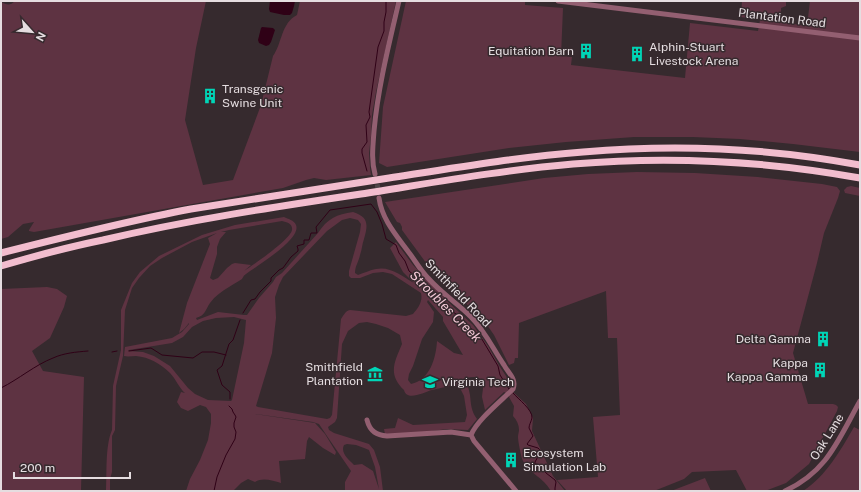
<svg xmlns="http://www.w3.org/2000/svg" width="861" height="492" font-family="'Public Sans',sans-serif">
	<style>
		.green { fill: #5e3342; fill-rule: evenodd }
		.water { fill: #2f0116 }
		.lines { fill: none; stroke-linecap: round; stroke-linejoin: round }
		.stream { stroke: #2f0116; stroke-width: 1 }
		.minor-tunnel { stroke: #504549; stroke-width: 5; stroke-dasharray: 5 2.5; stroke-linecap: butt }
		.minor { stroke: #935f71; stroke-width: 5 }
		.highway { stroke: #f2bdce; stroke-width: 7 }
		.labels { text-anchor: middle; stroke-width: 3; stroke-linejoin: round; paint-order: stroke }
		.street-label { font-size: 12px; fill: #e5dde0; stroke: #362a2e }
		.poi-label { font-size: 12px; fill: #e5dde0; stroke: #362a2e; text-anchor: start }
		.water-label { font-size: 13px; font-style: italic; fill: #f4c9d7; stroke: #362a2e }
	</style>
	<rect width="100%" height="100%" fill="#362a2e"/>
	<path class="green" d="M15,1h191l-10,47 -11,72 18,65 30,-5 28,-75 12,-49c9,-12 8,-33 24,-41l3,-14h96l-20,91 -4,23 -1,21 -2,17 1,15 1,7 -45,5 -12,-2 -8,2 -23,8 -249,44 -5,-1v-1l5,-8 -11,2 -15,13 -7,2v-237c6,3 9,4 14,-1z
		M406,1h119v4l38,3 -2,48 11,1 -1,8 114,13 5,-55 68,8 2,-11 -19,-3 1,-16h44v5l-5,2v14l26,4 3,-25h50v151l-67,-8 -53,-5 -47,-2h-59l-68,5 -57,6 -122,19 -8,-4 4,-56z
		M637,172l58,1 63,4 64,7 15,3 3,4 -2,7 -14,35 -7,30 -24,90 15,51h25l3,1 2,2 -1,4 -28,53 -23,19 -21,8h-18l-11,-21 -44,2 -8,7 -30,12h-87l-10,-11 41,-3 -5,-60 27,-2 -3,-77h-9l-2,-47 -87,32 -1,35h-3l-1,5 -5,2 -15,-30 -9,-13 -11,-11 -42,-40 -30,-41v-3l-2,-4 -3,-1 -12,-20 159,-24 44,-4z
		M851,186l9,2v8l-15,-3 -1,-3 3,-3z
		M353,212c16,5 15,13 11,27 -2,5 -2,11 -4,16 -1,6 -5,11 -5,18l3,2c6,-2 12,-5 18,-6 14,-3 26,7 38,14l-11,-11 -13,-24 6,-6 17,23 33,35 27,25 15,21 12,21 10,15 1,4 -5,7 -2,-1 -19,18c-1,-4 -2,-9 -3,-13 0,-3 1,-6 1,-10 0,-11 -8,-11 -17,-9 1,6 3,11 4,17 1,9 1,16 7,24l-9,11 -21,-1 -30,4 -32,1 -1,-5 11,-1 3,-10 15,7 52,-3 2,-7 -3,-19 -4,-8 -6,-3c-7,2 -15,3 -22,5 -8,2 -25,12 -28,0 -17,-16 -9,-29 -2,-46l-2,-9 -12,-7 -12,-4 -9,-2 -8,1 -11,8 -6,13 -5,74 -2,4 -7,5 1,3 5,3 35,11 5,6 6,17 3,24h-38v-9l6,-11 -22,-32 -10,-15 -6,-2 -57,-8h-1l60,9 10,11 11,18 -1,3 -12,-7 -14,-11 -2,4 -2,18 -26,2 2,22c-8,-2 -18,-6 -26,-1l-7,-3 -7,4 -8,8h-47l4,-12 10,-19 8,-20 3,-17v-9l-5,-7 -6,-2 -12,6 -7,-3 -4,-6 4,-10 4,1c-6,-5 -9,-14 -15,-20 -9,-9 -21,-16 -34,-17 -4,0 -8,1 -12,0l1,-9 47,-9 10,-6 7,-8v-1l-5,6 -5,4 8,-30 23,-59 -2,-6 9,-5 -25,9 -30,16 -12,8 -11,12 -7,10 -7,22 -2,46 -7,30 -1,44 -3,6v36l-2,7v12h-4c1,-17 -1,-45 6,-61l1,-44 8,-36v-40l11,-27 8,-11 19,-16 43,-21 33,-10 49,-8c4,2 10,3 12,8 6,14 -41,42 -50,49 -3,2 -2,2 -4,5 -4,3 -9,5 -13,8 -7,4 -14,9 -19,16 -5,7 -4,12 -14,15l1,2 21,-8 26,3h3l12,-17 14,-16 3,-5 6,-4 36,-40c9,-14 19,-19 35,-21zM350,218l8,2 3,4 -1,8 -11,39v5l2,2h9l13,-5 10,-1 9,2 29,19c2,9 -3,15 -8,21l-7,2 -56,-6c-5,1 -6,5 -9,9l-9,96 -2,3 -3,1 -69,-12 -2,-1 16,-53 4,-35 -1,-21 4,-12 4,-8 44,-46 15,-11zM282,221c5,1 11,3 10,9 -2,10 -39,35 -48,41l7,-6 -16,-2 -3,1 -5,4 -9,10 -5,2 -3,-2 7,-24v-7l3,-8 6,-7h-5l8,-2zM428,300l15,17v4l20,34 -9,-2 -17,-12c-1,17 -7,39 -26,43l-3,-4 1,-6 4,-8 9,-27 11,-17 1,-10 -7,-10zM234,317l12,3 -2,23 -12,57 -1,1 -23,-1 -13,-6 -7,-6 -18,-22 -16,-10 -11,-4 -15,-1 1,-1 43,-7 11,-6 9,-10 11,-6 13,-3zM347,444l9,1 8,3 5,2 6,17 4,22 -6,-18 -11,-7 -8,1c-5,-5 -14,-12 -10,-20z
		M47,287l10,2 10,7 -3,11 -14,31 -18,13 11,20 41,6 -3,114h-80v-202z
		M513,392l13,12 7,14 -1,13 21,45 12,15h-14c-8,-14 -21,-17 -28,-30 -2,-4 -5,-20 -5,-24 0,-3 1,-5 1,-7 0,-5 -2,-10 -6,-14l1,-10 -5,-9z
		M854,427l6,3v61h-57c24,-16 37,-40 51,-64z
		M705,478l6,13h-40z"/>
	<path class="water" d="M270,1h25l-1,5 -2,7 -2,2h-6l-14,-3 -1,-3z
		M262,27l11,1 2,2 -4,12 -2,3 -3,1 -7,-3 -1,-3 3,-12z"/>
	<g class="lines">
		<path class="stream" d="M367,171l-5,-18v-4l5,-7 -1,-17 4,-8 -1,-5 9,-65 6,-16v-9l2,-10v-11
			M243,313l8,-13 4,-1 5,-7 11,-11v-3l8,-8 4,-2 8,-11 7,-6v-2l-1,-3 7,-2v-4h5l2,-7h6l-1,-6 14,-17 41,-6 6,8 5,12 4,15 10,6 3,8 6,8 4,10 12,10 6,4 2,3v4l11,6 13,14 9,6 6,8 12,10 18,30 2,9 9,14
			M129,351l22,-3 11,7 31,3 9,-6h12l12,3
			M112,352l5,-1
			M1,388c18,-9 34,-23 52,-30 11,-5 23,-6 35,-7
			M513,393c5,6 20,17 19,25 -1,4 -3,7 -3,10l4,8 -6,8 1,1 10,3 3,3 -6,11v2l6,1 5,8 9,7 1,2 -1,6v3
			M230,399v-7l-8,-7 -5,-15 5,-4 7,-22 4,-4 7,-20
			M214,491l3,-14 9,-22 9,-16 1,-7 -2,-5v-4l2,-6 -1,-2 -2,-3 -1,-3 -3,-3"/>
		<path class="minor-tunnel" d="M376,177l3,18"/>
		<path class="minor" d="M558,1l302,37
			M375,174c-4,-14 -2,-29 -1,-43 4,-44 15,-87 25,-130
			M379,198c3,22 18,38 31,56 6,8 11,17 18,24 13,15 29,25 43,39 14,14 22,32 33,48 4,8 13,14 9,24 -12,12 -36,31 -42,46l3,6 42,50
			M367,420c3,12 10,15 20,16l64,-4 20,3
			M785,491c43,-20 53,-51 75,-90"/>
		<path class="highway" d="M1,253c63,-16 126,-32 190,-44 66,-10 132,-21 198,-31 64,-10 129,-21 194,-26 92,-8 186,-4 277,13
			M1,266c34,-10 67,-19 102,-26 85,-20 171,-33 258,-46 70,-11 141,-24 212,-30 95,-8 193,-3 287,14"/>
	</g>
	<defs>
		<symbol id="building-bare" viewBox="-9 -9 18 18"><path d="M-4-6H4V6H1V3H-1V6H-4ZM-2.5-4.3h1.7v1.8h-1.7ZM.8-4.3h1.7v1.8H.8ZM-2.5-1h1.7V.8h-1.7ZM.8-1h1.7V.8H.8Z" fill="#00d5b7" stroke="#362a2e" stroke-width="2.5" paint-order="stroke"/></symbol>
		<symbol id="museum-bare" viewBox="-9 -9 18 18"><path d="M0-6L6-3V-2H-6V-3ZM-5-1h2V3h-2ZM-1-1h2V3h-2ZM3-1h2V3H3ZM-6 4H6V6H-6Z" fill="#00d5b7" stroke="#362a2e" stroke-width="2.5" paint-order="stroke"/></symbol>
		<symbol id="university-bare" viewBox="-9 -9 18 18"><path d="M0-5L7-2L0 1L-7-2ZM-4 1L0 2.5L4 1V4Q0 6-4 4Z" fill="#00d5b7" stroke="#362a2e" stroke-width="2.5" paint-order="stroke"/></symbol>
	</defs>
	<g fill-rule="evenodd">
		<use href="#building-bare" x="575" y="40" width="22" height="22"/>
		<use href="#building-bare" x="626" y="43" width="22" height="22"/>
		<use href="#building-bare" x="199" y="85" width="22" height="22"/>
		<use href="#building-bare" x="812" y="328" width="22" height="22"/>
		<use href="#building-bare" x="809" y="359" width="22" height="22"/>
		<use href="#museum-bare" x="364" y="363" width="22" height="22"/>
		<use href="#university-bare" x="419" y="371" width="22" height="22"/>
		<use href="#building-bare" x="500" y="449" width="22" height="22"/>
	</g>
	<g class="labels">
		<g class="street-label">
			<text transform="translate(782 18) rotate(7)" y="4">Plantation Road</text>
			<text transform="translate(458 293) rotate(46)" y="4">Smithfield Road</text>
			<text transform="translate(827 437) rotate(-58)" y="4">Oak Lane</text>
		</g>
		<g class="poi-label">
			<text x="649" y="51">Alphin-Stuart<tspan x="649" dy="14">Livestock Arena</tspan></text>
			<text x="574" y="55" text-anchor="end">Equitation Barn</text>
			<text x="222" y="93">Transgenic<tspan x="222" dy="14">Swine Unit</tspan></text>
			<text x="811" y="343" text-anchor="end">Delta Gamma</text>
			<text x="808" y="367" text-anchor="end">Kappa<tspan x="808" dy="14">Kappa Gamma</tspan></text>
			<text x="363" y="371" text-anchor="end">Smithfield<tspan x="363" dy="14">Plantation</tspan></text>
			<text x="442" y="386">Virginia Tech</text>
			<text x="523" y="457">Ecosystem<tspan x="523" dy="14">Simulation Lab</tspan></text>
		</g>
		<g class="water-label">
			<text transform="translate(446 306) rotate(45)" y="5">Stroubles Creek</text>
		</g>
	</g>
	<rect width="861" height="492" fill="none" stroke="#e5dde0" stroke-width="4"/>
	<g transform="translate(32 32) rotate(117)" stroke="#362a2e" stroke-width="3" paint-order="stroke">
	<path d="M0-3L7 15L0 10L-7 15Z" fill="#e5dde0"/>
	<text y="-6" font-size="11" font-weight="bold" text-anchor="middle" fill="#e5dde0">N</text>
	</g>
	<path d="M14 472v6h116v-6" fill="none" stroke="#e5dde0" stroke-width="2"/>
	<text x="20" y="472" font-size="12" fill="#e5dde0" stroke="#362a2e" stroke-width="3" paint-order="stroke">200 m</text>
</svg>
